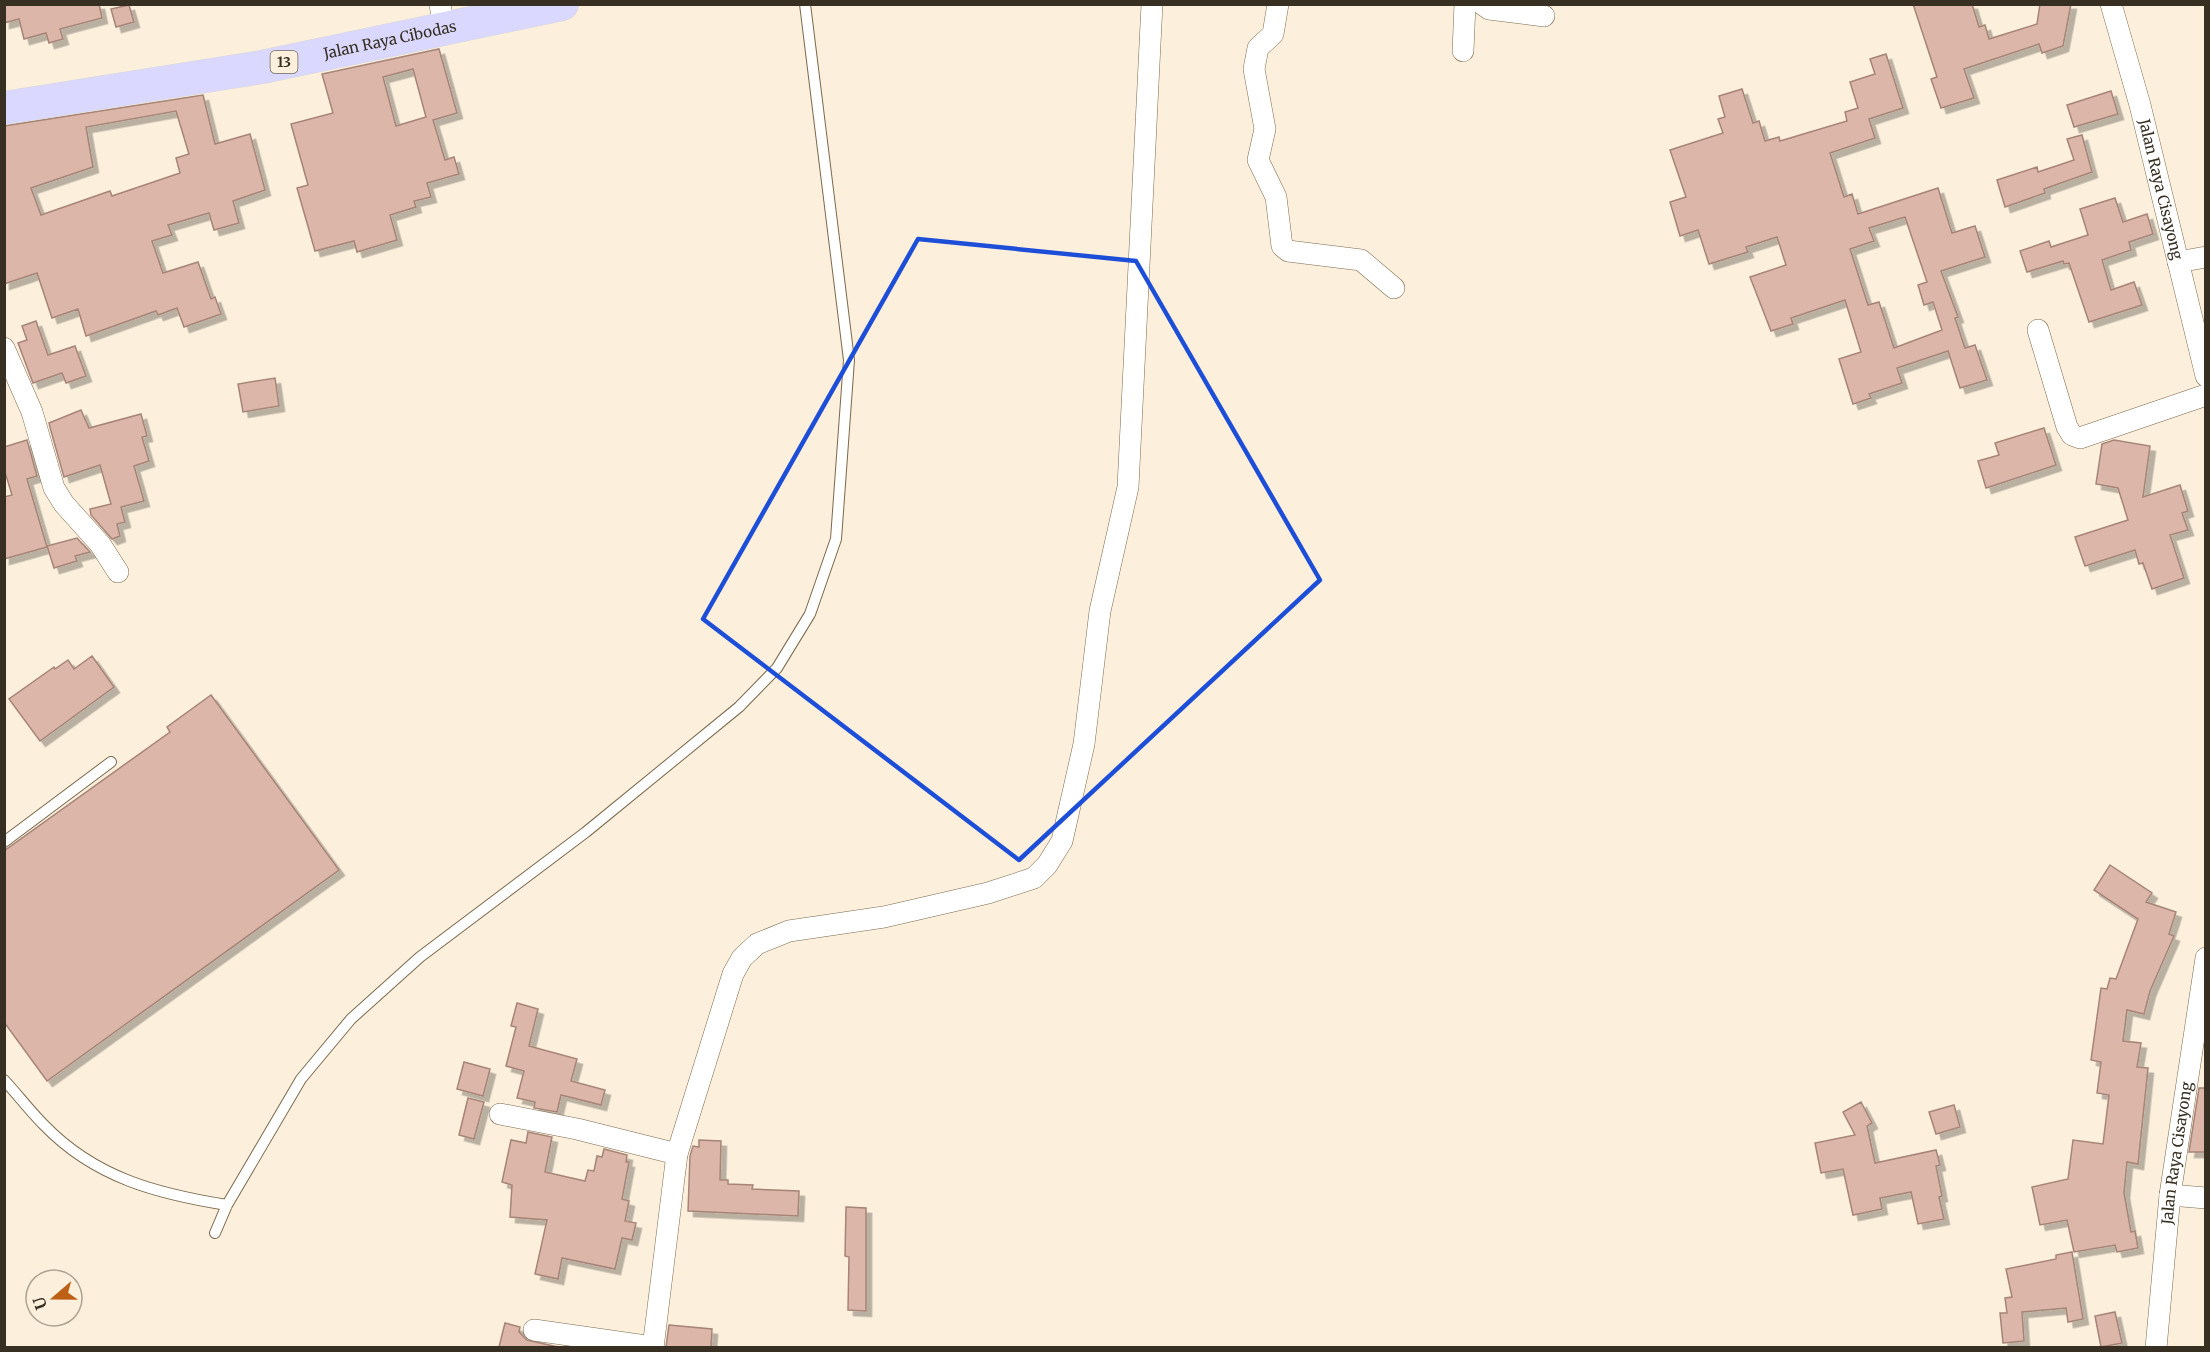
<svg xmlns="http://www.w3.org/2000/svg" width="2210" height="1352" font-family="Merriweather,serif">
	<style>
		.building { fill: #dcb7a9; stroke: #a68477; stroke-width: 1.5; fill-rule: evenodd; filter: url(#shadow) }
		.lines { fill: none; stroke-linecap: round; stroke-linejoin: round }
		.service-casing { stroke: #7b694d; stroke-width: 12 }
		.minor-casing { stroke: #7b694d; stroke-width: 22 }
		.trunk-casing { stroke: #dbdad7; stroke-width: 34 }
		.service { stroke: #fff; stroke-width: 10 }
		.minor { stroke: #fff; stroke-width: 21 }
		.trunk { stroke: #dad8fe; stroke-width: 33 }
		.marked { fill: none; stroke: #1d4ed8; stroke-width: 4.5; stroke-linejoin: round }
		.labels { text-anchor: middle; stroke-width: 6; stroke-linejoin: round; paint-order: stroke }
		.shield { fill: #fcf0dd; stroke: #71695a; stroke-width: 1.5 }
		.shield-label { font-size: 14px; font-weight: bold; fill: #362f22 }
		.street-label { font-size: 15px; fill: #362f22; stroke: #fcf0dd }
	</style>
	<defs>
		<filter id="shadow"><feDropShadow dx="5.5" dy="5.5" stdDeviation="0" flood-color="#0004"/></filter>
	</defs>
	<rect width="100%" height="100%" fill="#fcf0dd"/>
	<path class="building" d="M4,4h95l3,14 -42,11 3,10 -14,4 -3,-10 -22,6 -5,-20 -15,4z
		M1913,4h59l7,23 6,-2 4,14 48,-15 3,-20h31l-8,42 -21,7 -3,-9 -75,25 10,29 -33,10 -10,-29 6,-2z
		M129,5l5,17 -18,5 -5,-18z
		M439,49l18,64 -24,7 12,40 9,-3 5,17 -32,9 4,14 -17,4 2,6 -26,8 7,25 -40,12 -3,-11 -39,10 -18,-63 11,-3 -17,-61 42,-11 -11,-39zM413,69l13,48 -30,9 -13,-49z
		M1886,54l17,54 -34,11 6,19 -45,15 14,44 8,-3 6,20 80,-26 14,45 23,-7 10,31 -44,14 17,46 -3,1 10,30 10,-3 12,35 -27,8 -12,-37 -51,17 5,15 -33,11 2,4 -18,6 -14,-45 22,-7 -16,-52 -54,18 2,6 -22,7 -21,-54 36,-12 -9,-28 -31,10 2,5 -39,12 -11,-34 -18,6 -10,-34 16,-5 -16,-47 53,-17 -5,-14 7,-2 -6,-21 23,-7 11,34 6,-2 6,20 14,-4 1,4 67,-20 -2,-9 13,-4 -8,-26 25,-8 -5,-15zM1905,217l22,65 -9,3 6,20 9,-3 9,28 -48,18 -15,-46 -11,3 -18,-56 24,-8 -5,-13z
		M2111,91l7,23 -44,13 -7,-22z
		M203,95l12,49 35,-10 15,56 -32,11 6,22 -25,7 -5,-17 -41,12 4,10 -20,6 11,32 35,-11 13,37 4,-2 6,17 -37,13 -7,-19 -19,7 -2,-4 -70,25 -8,-27 -26,9 -15,-45 -33,11v-158zM176,111l13,43 -13,4 4,15 -68,23 -2,-5 -69,24 -10,-27 62,-21 -7,-40z
		M2082,135l10,37 -48,17 1,4 -40,14 -8,-27 40,-13 1,5 36,-12 -7,-21z
		M2115,198l8,24 24,-8 6,20 -24,8 2,8 -29,10 9,30 23,-8 8,23 -53,17 -20,-59 -5,1 -1,-3 -36,11 -7,-21 29,-10 2,6 37,-12 -8,-26z
		M36,321l12,34 27,-9 11,30 -20,7 -4,-10 -29,10 -15,-40 9,-3 -5,-14z
		M275,378l4,28 -36,6 -5,-28z
		M81,410l8,18 52,-14 6,22 -5,1 7,24 -15,5 10,35 -23,6 4,15 -8,2 3,12 -8,3 -21,-24 -1,-6 21,-5 -11,-39 -36,12 -13,-46 -2,-8z
		M2044,428l12,37 -70,23 -8,-27 21,-6 -4,-12z
		M27,440l10,36 -10,3 20,68 -43,12v-62l8,-2 -8,-26v-22z
		M2114,440l36,6 -7,51 37,-12 8,26 -6,2 6,17 -18,5 14,43 -32,11 -9,-26 -4,1 -4,-14 -50,16 -10,-29 53,-17 -10,-32 -22,-4 6,-40z
		M77,538l13,14 -15,4 2,5 -23,7 -7,-22z
		M92,656l22,31 -74,54 -31,-42 45,-32 1,2 13,-9 6,9z
		M211,695l128,175 -292,211 -43,-59v-171l166,-119 -3,-5z
		M2110,865l42,28 -6,9 30,10 -7,22 5,2 -24,55 -6,23 -17,-4 -4,31 18,2 -4,24 11,1 -10,96 -11,-2 -3,31 7,39 4,-1 3,17 -21,4 -2,-7 -41,7 -7,-32 -27,5 -8,-38 36,-8 5,-39 30,4 6,-49 -12,-2 4,-31 -10,-2 10,-72 6,1 3,-11 6,1 22,-60 -44,-29z
		M517,1003l21,6 -9,37 48,13 -6,22 34,9 -4,15 -40,-10 -4,17 -23,-4 1,-6 -18,-4 7,-27 -18,-5 10,-39 -5,-1z
		M464,1062l26,7 -7,27 -26,-7z
		M2199,1088h6v64h-16z
		M468,1098l16,4 -10,37 -15,-4z
		M1861,1102l11,21 -5,3 8,37 61,-13 4,15 -4,1 6,30 -3,1 5,22 -26,5 -7,-32 -31,6 2,11 -29,6 -10,-46 -22,4 -6,-30 40,-8 -12,-23z
		M1954,1105l6,22 -24,7 -7,-22z
		M528,1132l24,5 -7,35 40,9 3,-11 6,1 3,-15 5,1 2,-8 23,6 -1,7h3l-7,37 7,2 -4,20 11,2 -4,17 -10,-2 -7,31 -53,-11 -4,21 -23,-5 12,-54 -37,-3 2,-32 -10,-3 9,-42 15,3z
		M699,1140l22,1 -1,39h8v4l25,1 -1,4 47,2 -1,25 -110,-5 2,-55 3,-10 6,1z
		M846,1207l20,1v103l-18,-1 1,-53 -4,-1z
		M2072,1252l11,67 -15,3 -2,-14 -44,4 2,29 -21,2 -3,-30h7l-2,-15 7,-1 -6,-28 50,-10v-4z
		M2115,1312l7,31 -21,4 -6,-31z
		M505,1323l15,4 -1,5 8,8 31,7h-59z
		M669,1325l43,4 -1,18h-45z"/>
	<g class="lines">
		<defs>
			<path id="service" d="M4,842l107,-80
				M4,1080c14,15 26,31 40,45 51,53 114,69 183,80
				M215,1233l12,-28 74,-126 50,-60 69,-62 166,-125 153,-125 38,-39 33,-54 26,-75 13,-179 -44,-356"/>
			<g id="minor">
				<path d="M440,4l4,25"/>
				<path d="M1278,4l-5,30 -15,14 -4,21 11,60 -7,31 18,37 6,49 6,5 73,9 33,28"/>
				<path d="M1482,4l7,5 55,7"/>
				<path id="s1" d="M2111,4l29,101 66,271"/>
				<path d="M1463,51l2,-47"/>
				<path d="M2178,262l28,-5"/>
				<path d="M2038,330l29,97 5,8 8,3 126,-43"/>
				<path d="M4,348l28,64 22,76 10,16 36,40 18,28"/>
				<path d="M500,1114l77,15 100,25"/>
				<path d="M2170,1195l36,3"/>
				<path d="M534,1330l119,17"/>
				<path d="M653,1348l24,-194 56,-180 9,-16 15,-14 32,-13 95,-14 104,-24 46,-15 13,-13 15,-24 22,-97 16,-133 28,-124 24,-483"/>
				<path id="s2" d="M2156,1348l14,-153 36,-237"/>
			</g>
			<g id="trunk">
				<path id="s3" d="M4,108l258,-41 300,-63"/>
			</g>
		</defs>
		<use href="#service" class="service-casing"/>
		<use href="#minor" class="minor-casing"/>
		<use href="#trunk" class="trunk-casing"/>
		<use href="#service" class="service"/>
		<use href="#minor" class="minor"/>
		<use href="#trunk" class="trunk"/>
	</g>
	<path class="marked" d="M918,239l218,22 184,319 -301,280 -316,-241z"/>
	<g class="labels">
		<rect class="shield" x="270.5" y="51" width="27" height="22" rx="4.5"/>
		<g class="shield-label">
			<text x="284" y="67">13</text>
		</g>
		<g class="street-label">
			<text dy="5" stroke="none"><textPath href="#s3" startOffset="392">Jalan Raya Cibodas</textPath></text>
			<text dy="5" stroke="none"><textPath href="#s1" startOffset="192">Jalan Raya Cisayong</textPath></text>
			<text dy="5" stroke="none"><textPath href="#s2" startOffset="196">Jalan Raya Cisayong</textPath></text>
		</g>
	</g>
	<rect width="2210" height="1352" fill="none" stroke="#362f22" stroke-width="12"/>
	<g transform="translate(54 1298) rotate(250)"><circle r="28" fill="#fcf0dd" stroke="#ada392" stroke-width="1.5"/>
	<path d="M0-4.5L10 22L0 15L-10 22Z" fill="#bd5f14"/>
	<text y="-9" font-size="16" font-weight="bold" text-anchor="middle" fill="#362f22">U</text>
	</g>
</svg>
